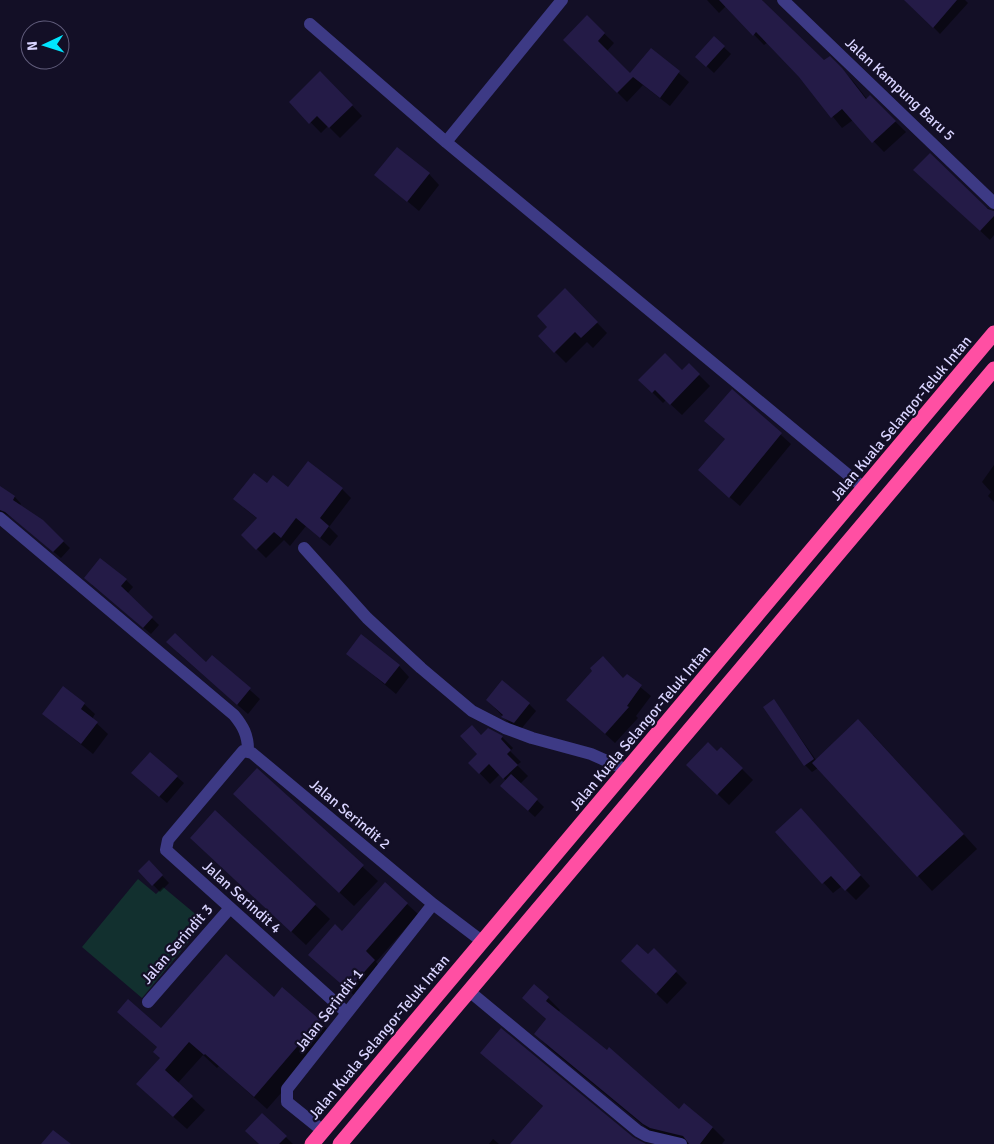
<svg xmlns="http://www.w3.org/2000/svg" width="994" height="1144" font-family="Signika,sans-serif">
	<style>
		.green { fill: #12302f }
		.shadow { fill: #0007 }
		.building { fill: #241b47 }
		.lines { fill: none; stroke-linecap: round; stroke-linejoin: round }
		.street { stroke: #3d3a85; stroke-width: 12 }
		.highway { stroke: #ff4fa3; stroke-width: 15 }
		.labels { text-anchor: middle; stroke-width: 4.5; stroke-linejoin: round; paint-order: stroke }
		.street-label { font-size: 15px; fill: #d9d4ff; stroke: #130f26 }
	</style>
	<rect width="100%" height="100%" fill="#130f26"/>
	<path class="green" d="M138,879l18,15 7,-7 42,35 -63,76 -60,-51z"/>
	<path class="shadow" d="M707,0h55l62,62 6,-4 23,23 14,18 3,-2 36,35 -22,20 -31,-32 -11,8 -42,-52 -32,-34 -4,3 -38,-39 -7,7z
		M907,0h58l3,3 -28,31z
		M587,17l27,26 -7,8 24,24 20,-26 38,33 -19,24 -27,-21 -16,17 -62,-62z
		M714,38l17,16 -17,19 -17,-16z
		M331,83l31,33 -22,22 -12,-12 -7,7 -30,-31z
		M429,174l10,11 -20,26 -43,-36z
		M925,179l69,32v24l-4,5z
		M565,290l42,43 -14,15 -6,-6 -21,21 -27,-27 10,-9z
		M689,365l21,21 -28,29 -16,-15 -3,3 -23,-23 42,-9z
		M732,391l59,53 -51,62 -30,-26 16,-40z
		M994,465v37l-6,-6 3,-4 -9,-10z
		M267,485l21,4h54l9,9 -22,29 9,9 -8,10 -24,-20 -16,20 -6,-6 -18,18 -23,-23 15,-16 -14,-11z
		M0,487l15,10 6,7 -2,2 23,15 28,27 -9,10 -48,-40 -13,-7z
		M126,580l7,7 -6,7 32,31 -8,9 -59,-49z
		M177,652l29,12 6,-8 48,43 -12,15z
		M348,654l51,12 10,11 -13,17z
		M627,676l24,20 -15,20 2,2 -23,25 -37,-34z
		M487,700l42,4 7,7 -15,18 -12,-6z
		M774,701l42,59 57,-25 104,114 -45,42 -114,-123 -6,4 -7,-7 -40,-58z
		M84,704l11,10 -3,5 16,15 -15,20 -50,-40z
		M488,730l14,7 11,11 -3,3 11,11 -4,3 11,11 -8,8 24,23 -9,10 -26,-24 -3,-12 -6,-7 -10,10 -20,-21 9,-9 2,-18z
		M721,748l32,32 -24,25 -41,-40 29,-12z
		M257,770l121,111 -24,25 -105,-98z
		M177,777l7,6 -17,20 -27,-23z
		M216,812l114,107 -24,26 -100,-93z
		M811,820l59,66 -14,14 -14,-14 -9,7 -56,-61z
		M149,862l20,21 -9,9 -20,-21z
		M407,904l11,10 -42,48 8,9 -25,29 -38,-35 21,-33z
		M654,950l33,33 -20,21 -44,-43 25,-5z
		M283,989l50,45 -66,75 -48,-43 -2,2 -14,-13 -26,29 28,26 -18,19 -36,-32 10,-39 -3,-10 3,-18 113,-31z
		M548,998l12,12 -2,3 121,98 5,-6 29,23 12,12 -3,4h-43l-23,-8 -108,-89 -12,-13 11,-14 -11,-10z
		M481,1053l152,86 10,5h-132l33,-37z
		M262,1114l31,30h-33z
		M493,1139l6,5h-10z"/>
	<path class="building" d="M719,0h43l62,60 6,-4 12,12 24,31 4,-4 26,26 -24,22 -30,-34 -11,9 -32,-41 -43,-45 -3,4z
		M904,0h53l-24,28z
		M587,15l18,18 -7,8 32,32 21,-25 29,23 -20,27 -27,-21 -16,16 -54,-53z
		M714,36l11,10 -19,21 -11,-10z
		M320,71l33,34 -24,23 -12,-12 -8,8 -20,-22z
		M397,147l33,26 -23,29 -33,-27z
		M930,153l58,56 6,2v5l-14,15 -67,-61z
		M565,288l33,34 -17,16 -6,-6 -21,21 -16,-17 9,-9 -10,-11z
		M665,353l17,17 7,-7 11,11 -30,31 -15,-15 -3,3 -14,-13z
		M732,389l50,44 -53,65 -31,-28 27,-31 -21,-18z
		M308,461l35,27 -23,30 9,8 -9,12 -24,-20 -15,20 -7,-6 -18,18 -15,-15 16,-17 -24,-19 21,-26 13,10 6,-8 15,12z
		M0,486l15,10 -2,4 30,20 21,21 -11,11 -48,-40 -5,-2z
		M100,558l27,21 -6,7 32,31 -10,11 -59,-50z
		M175,633l31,29 6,-7 39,33 -14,17 -71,-63z
		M361,634l39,31 -15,19 -39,-30z
		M603,656l20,22 4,-4 15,11 -15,21 2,1 -24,27 -39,-34 26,-29 -2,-3z
		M502,680l28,23 -16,20 -13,-6 2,-2 -17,-15z
		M63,686l22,17 -4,6 17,13 -17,22 -39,-30z
		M774,699l40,60 -10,7 -41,-59z
		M858,719l106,115 -47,43 -105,-114z
		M472,725l9,10 7,-7 15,8 -2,3 10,11 -4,4 11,11 -15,14 -14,-15 -10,10 -11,-11 9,-9 -17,-18z
		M708,742l9,9 4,-4 22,21 -26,27 -31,-30z
		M150,752l28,24 -19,21 -28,-24z
		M257,768l107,97 -25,28 -106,-99z
		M511,774l27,25 -10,12 -28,-25z
		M801,808l60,67 -16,16 -14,-15 -9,8 -47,-52z
		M215,810l101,94 -25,28 -101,-94z
		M149,860l14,15 -11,11 -14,-15z
		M385,882l23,21 -42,48 9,9 -27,30 -40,-35 27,-31 7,7z
		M637,944l11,10 6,-6 23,23 -21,23 -35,-33z
		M226,954l48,43 8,-10 38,33 -66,77 -49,-43 -1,1 -15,-13 -24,28 28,26 -20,21 -37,-33 24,-26 -7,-6 4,-5 -40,-35 11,-13 33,29z
		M534,984l15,13 -3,4 61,49 2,-3 70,62 5,-6 29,24 -13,17h-11l-6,-8 -33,-8 -7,-4 -109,-90 12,-15 -24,-21z
		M501,1028l132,109 13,7h-136l33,-38 -63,-53z
		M262,1113l25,23 -8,8h-20l-14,-13z
		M53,1130l18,14h-30z"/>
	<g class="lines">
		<path class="street" d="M783,0l211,203
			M310,24l136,118 418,346
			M446,142l116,-142
			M0,518l234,197c9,11 14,20 14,35
			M304,548l63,70 54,50 51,43 33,17 27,10 59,16 36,16
			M469,991l169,140 9,5 34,8
			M148,1002l82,-94
			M347,1013l-181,-163 2,-10 75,-89 9,2 181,151 50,38
			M323,1131l-36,-29v-13l146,-185"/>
		<path class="highway" d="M312,1144l682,-811
			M340,1144l654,-775"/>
	</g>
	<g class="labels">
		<g class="street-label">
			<text transform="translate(900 89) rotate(43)" y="5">Jalan Kampung Baru 5</text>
			<text transform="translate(901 418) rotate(-50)" y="5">Jalan Kuala Selangor-Teluk Intan</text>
			<text transform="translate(640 728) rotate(-50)" y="5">Jalan Kuala Selangor-Teluk Intan</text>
			<text transform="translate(350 814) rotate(40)" y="5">Jalan Serindit 2</text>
			<text transform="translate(242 897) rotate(42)" y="5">Jalan Serindit 4</text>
			<text transform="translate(177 944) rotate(-49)" y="5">Jalan Serindit 3</text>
			<text transform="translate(329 1010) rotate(-52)" y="5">Jalan Serindit 1</text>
			<text transform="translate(379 1037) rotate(-50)" y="5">Jalan Kuala Selangor-Teluk Intan</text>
		</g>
	</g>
	<g transform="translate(45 45) rotate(266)"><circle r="24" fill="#130f26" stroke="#625e7d"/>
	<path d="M0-4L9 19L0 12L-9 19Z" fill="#00e5ff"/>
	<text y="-8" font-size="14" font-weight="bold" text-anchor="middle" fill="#d9d4ff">N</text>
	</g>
</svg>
